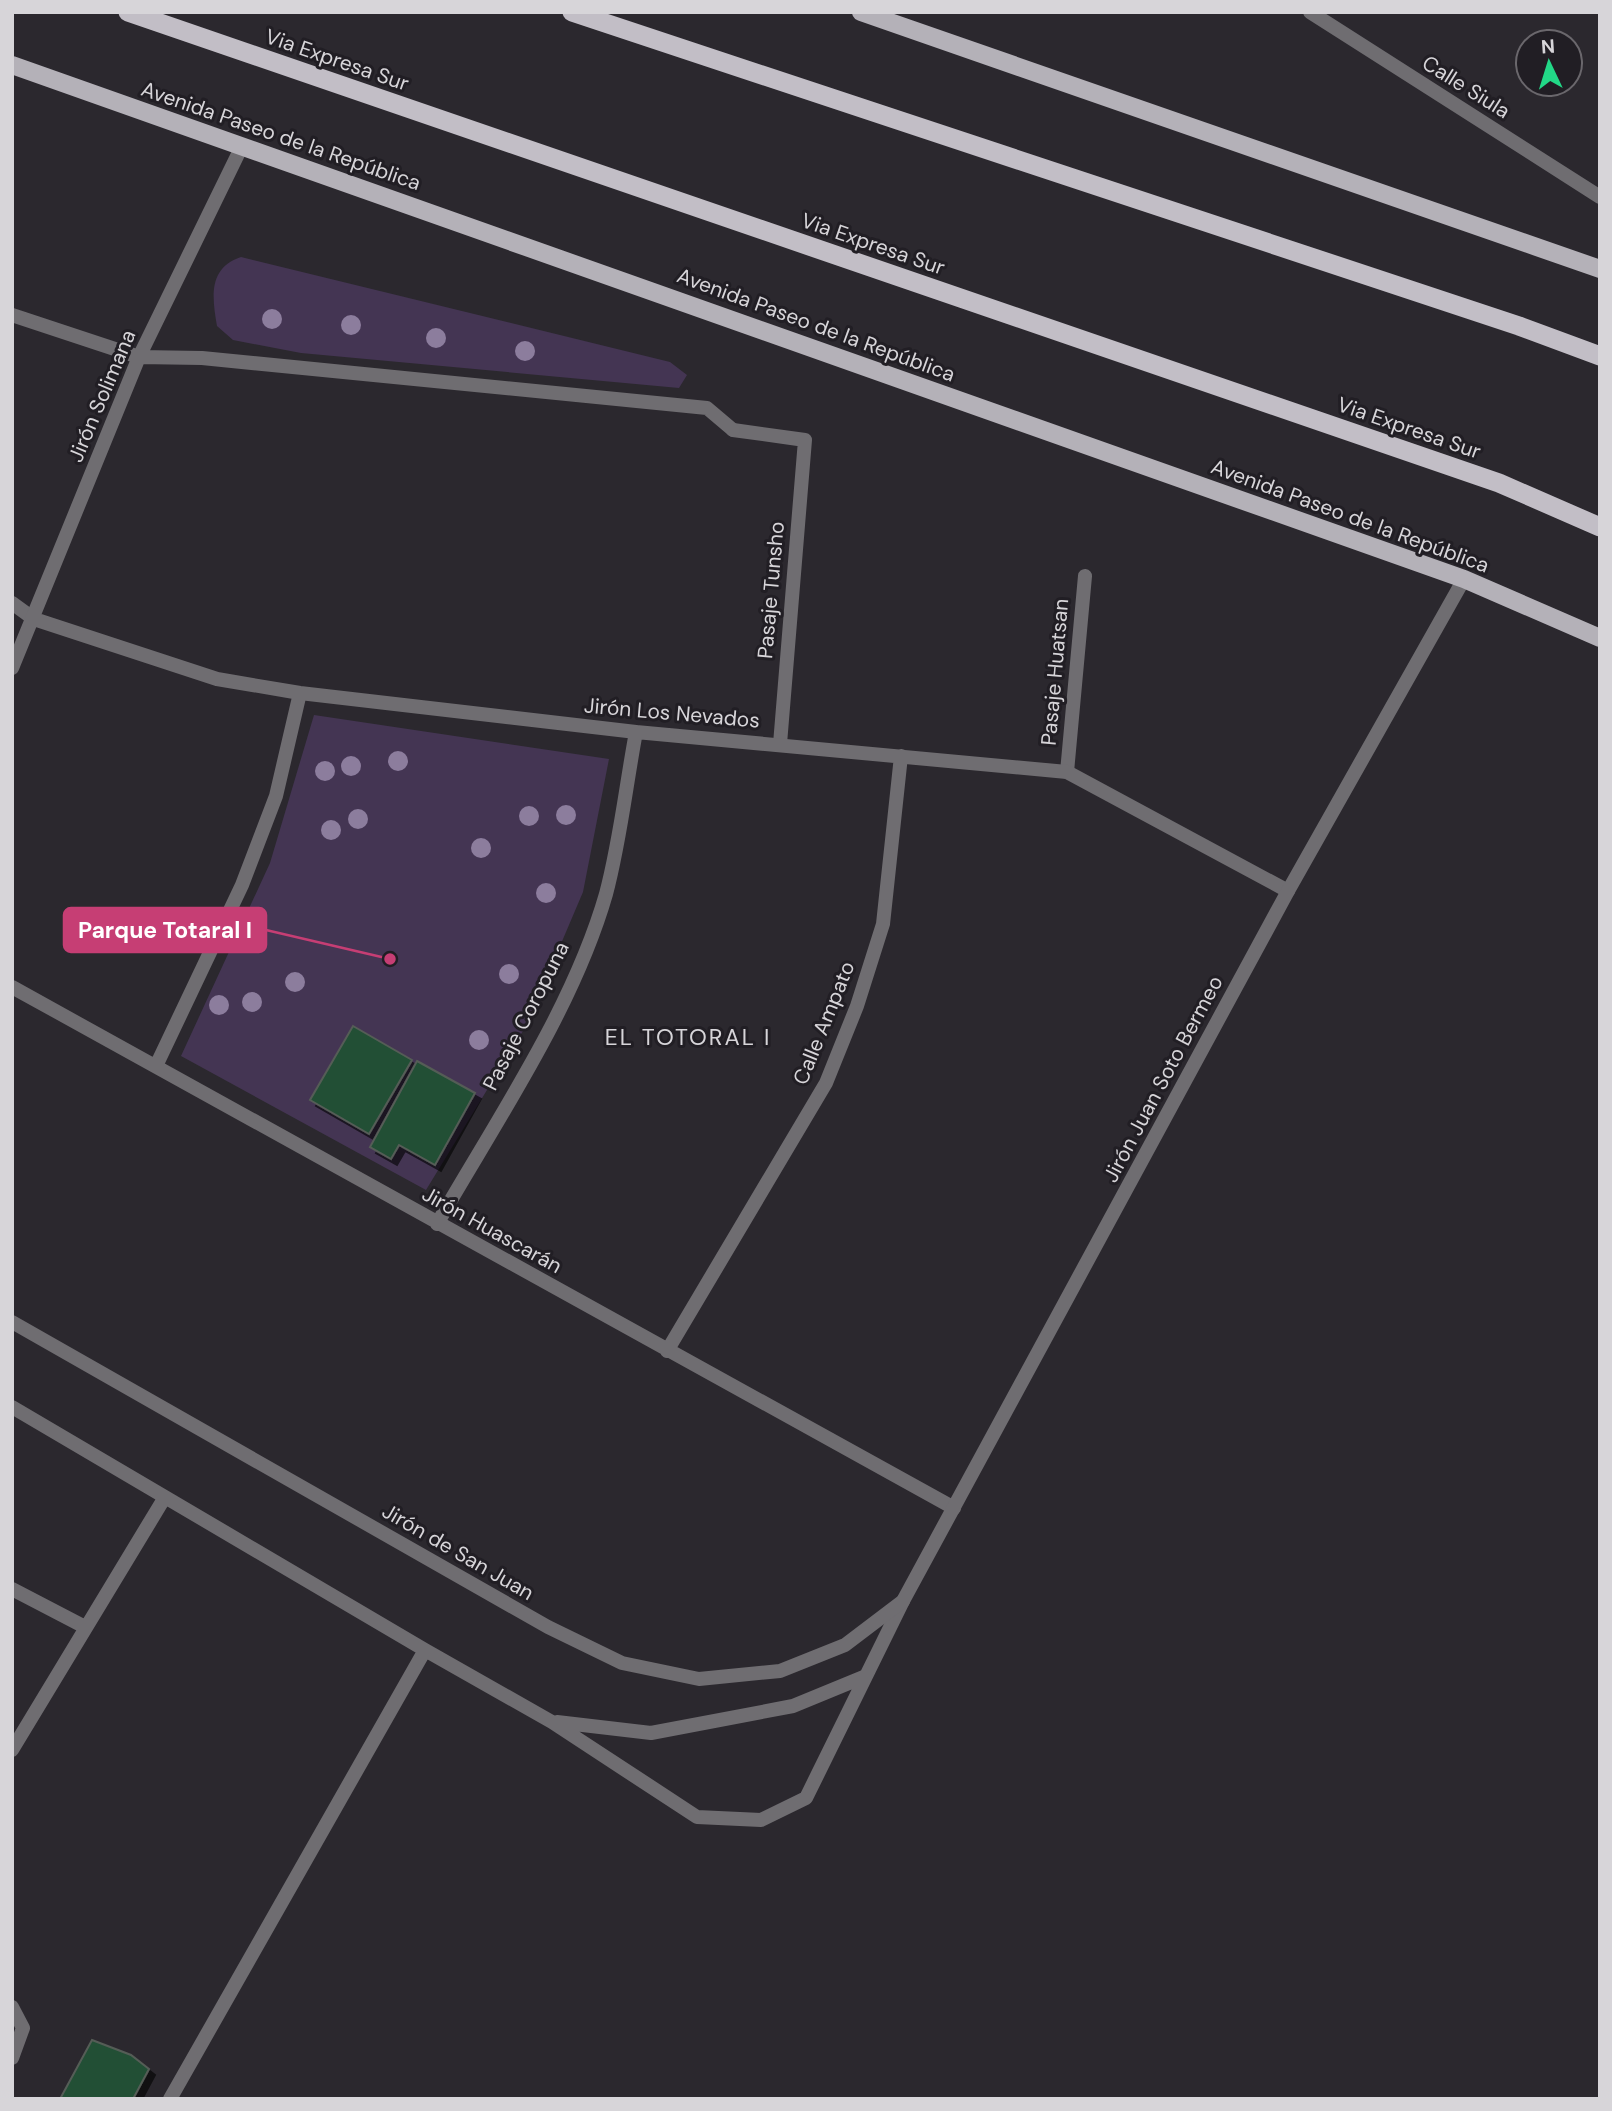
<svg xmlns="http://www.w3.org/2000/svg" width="1612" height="2111" font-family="'DM Sans',sans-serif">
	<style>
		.green { fill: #443553 }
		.building { fill: #215036; stroke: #555d57; stroke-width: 2; filter: url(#shadow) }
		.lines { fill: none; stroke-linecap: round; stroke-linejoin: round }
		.service { stroke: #6f6d71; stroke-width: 14 }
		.pedestrian { stroke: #6f6d71; stroke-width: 14 }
		.minor { stroke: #6f6d71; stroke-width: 14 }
		.tertiary { stroke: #6f6d71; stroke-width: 14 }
		.primary { stroke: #b4b1b8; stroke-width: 18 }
		.trunk { stroke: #c2bec6; stroke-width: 19 }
		.tree { fill: #8c7d9d }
		.labels { text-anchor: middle; stroke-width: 6; stroke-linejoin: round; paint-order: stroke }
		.street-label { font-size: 21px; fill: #d7d5d9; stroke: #211e24 }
		.neighbourhood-label { font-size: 23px; letter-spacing: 2px; fill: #d7d5d9; stroke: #211e24 }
		.leader { fill: none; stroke: #c63e74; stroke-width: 2.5 }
		.callout-dot { fill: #c63e74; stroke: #211e24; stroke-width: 2.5 }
		.callout { fill: #c63e74; stroke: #c63e74; stroke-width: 2.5 }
		.callout-label { font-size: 23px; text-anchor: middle; font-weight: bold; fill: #fff }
	</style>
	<defs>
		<filter id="shadow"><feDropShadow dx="6" dy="6" stdDeviation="0" flood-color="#0009"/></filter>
	</defs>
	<rect width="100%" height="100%" fill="#2b282e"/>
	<path class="green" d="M241,257l429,105 17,13 -8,13 -378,-35 -68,-13 -16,-14c-5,-29 -9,-58 24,-69z
		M314,715l295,44 -26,133 -57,134 -100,164 -245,-134 89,-193z"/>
	<path class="building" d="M353,1026l59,34 -43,74 -59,-34z
		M417,1061l58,32 -40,72 -36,-20 -8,14 -21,-12z
		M92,2040l39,15 18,14 -16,30h-73z"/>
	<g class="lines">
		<path class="service" d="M12,603l22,16
			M1067,772l18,-196
			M12,1407l413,243 127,72 145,95 64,3 45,-22 97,-197
			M12,1589l73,38
			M557,1722l94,11 142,-27 73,-30
			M12,1750l153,-253
			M12,2007l11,21 -11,30
			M170,2099l255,-449"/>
		<path class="pedestrian" d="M733,430l72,10 -25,304"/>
		<path class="minor" d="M1310,12l290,185
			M12,315l127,42 63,1 505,50 26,22
			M34,619l183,60 83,14 336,39 431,40 221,119
			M12,668l127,-311 103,-211
			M12,987l942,521
			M156,1066l86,-181 34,-89 24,-103
			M437,1224c59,-103 136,-215 169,-330 14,-52 20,-109 30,-162
			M667,1351l159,-268 31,-77 26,-82 18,-168"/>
		<path class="tertiary" d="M12,1322l536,305 74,36 77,16 81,-8 65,-26 58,-44 385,-710 176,-312"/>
		<path class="primary" d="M861,12l739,257
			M12,65l1452,514 136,59"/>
		<path class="trunk" d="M128,12l1371,471 101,44
			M572,12l947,314 81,30"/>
	</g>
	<g class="tree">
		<circle cx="272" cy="319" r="10"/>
		<circle cx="351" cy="325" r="10"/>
		<circle cx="436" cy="338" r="10"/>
		<circle cx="525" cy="351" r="10"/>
		<circle cx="398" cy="761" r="10"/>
		<circle cx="351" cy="766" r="10"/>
		<circle cx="325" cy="771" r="10"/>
		<circle cx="566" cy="815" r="10"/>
		<circle cx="529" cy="816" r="10"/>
		<circle cx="358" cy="819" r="10"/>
		<circle cx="331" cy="830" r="10"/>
		<circle cx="481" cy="848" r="10"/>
		<circle cx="546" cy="893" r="10"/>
		<circle cx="509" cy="974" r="10"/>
		<circle cx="295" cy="982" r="10"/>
		<circle cx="252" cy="1002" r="10"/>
		<circle cx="219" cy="1005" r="10"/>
		<circle cx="479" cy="1040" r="10"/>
	</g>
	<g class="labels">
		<g class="street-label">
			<text transform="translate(337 60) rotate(19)" y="7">Via Expresa Sur</text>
			<text transform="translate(1466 87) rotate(32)" y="7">Calle Siula</text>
			<text transform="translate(281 136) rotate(19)" y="7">Avenida Paseo de la República</text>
			<text transform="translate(873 244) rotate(19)" y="7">Via Expresa Sur</text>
			<text transform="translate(816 325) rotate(20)" y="7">Avenida Paseo de la República</text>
			<text transform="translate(102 396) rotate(-67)" y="7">Jirón Solimana</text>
			<text transform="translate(1409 428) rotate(19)" y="7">Via Expresa Sur</text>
			<text transform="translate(1350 516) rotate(20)" y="7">Avenida Paseo de la República</text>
			<text transform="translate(771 590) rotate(-85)" y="7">Pasaje Tunsho</text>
			<text transform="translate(1055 672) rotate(-85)" y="7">Pasaje Huatsan</text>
			<text transform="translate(672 713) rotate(5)" y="7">Jirón Los Nevados</text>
			<text transform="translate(526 1016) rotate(-63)" y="7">Pasaje Coropuna</text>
			<text transform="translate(824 1023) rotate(-68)" y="7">Calle Ampato</text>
			<text transform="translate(1163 1079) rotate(-62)" y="7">Jirón Juan Soto Bermeo</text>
			<text transform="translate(492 1230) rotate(29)" y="7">Jirón Huascarán</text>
			<text transform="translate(458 1552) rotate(30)" y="7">Jirón de San Juan</text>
		</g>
		<g class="neighbourhood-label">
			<text x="688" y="1045">EL TOTORAL I</text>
		</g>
	</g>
	<path class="leader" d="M390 959L266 930"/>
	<circle class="callout-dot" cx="390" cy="959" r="7"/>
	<rect class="callout" x="64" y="908" width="202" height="44" rx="7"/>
	<g class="callout-label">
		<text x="165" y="938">Parque Totaral I</text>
	</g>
	<rect width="1612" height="2111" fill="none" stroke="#d7d5d9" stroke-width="28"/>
	<g transform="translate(1549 63) rotate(356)"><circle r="33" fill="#211e24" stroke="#6a676c" stroke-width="2"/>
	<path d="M0-5L12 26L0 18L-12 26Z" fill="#22d887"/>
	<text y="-10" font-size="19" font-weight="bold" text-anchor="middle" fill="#d7d5d9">N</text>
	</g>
</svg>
